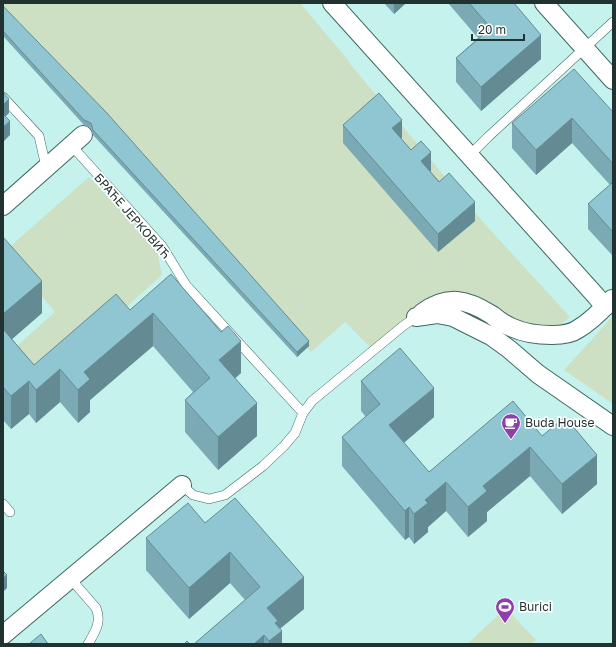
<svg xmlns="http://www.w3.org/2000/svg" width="616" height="647" font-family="'Golos Text',sans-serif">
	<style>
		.green { fill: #cde0c3 }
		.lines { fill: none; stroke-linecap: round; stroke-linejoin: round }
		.service-casing { stroke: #3f6763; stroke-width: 10 }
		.minor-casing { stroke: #3f6763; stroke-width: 20 }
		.service { stroke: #fff; stroke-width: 9 }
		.minor { stroke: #fff; stroke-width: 18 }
		.wall { fill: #7baab5 }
		.shaded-wall { fill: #648b93 }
		.building { fill: #8fc6d2; stroke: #648b93 }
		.labels { text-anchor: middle; stroke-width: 3.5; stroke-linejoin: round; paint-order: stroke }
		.street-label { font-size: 12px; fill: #213330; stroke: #fff }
		.poi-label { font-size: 12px; fill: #213330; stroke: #fff; text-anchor: start }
	</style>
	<rect width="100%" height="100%" fill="#c5f2ec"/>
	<path class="green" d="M3,3h297l48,57 2,4 134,159 86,94 -14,11 -51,-4 -36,-21 -53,14 -46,30 -25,-25 -34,30 -66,-70 -242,-266z
		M89,177l68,72 5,26 -125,112 -28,-34 46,-41 -50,-61z
		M613,316v88l-49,-34z
		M506,608l30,32 -5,4h-64z"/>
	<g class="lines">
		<defs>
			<path id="service" d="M3,97l36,39 7,31
				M71,145l91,101 24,39 117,128
				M470,155l18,-18 125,-115
				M182,485l11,10 16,4 16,-4 38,-29 21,-20 11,-13 8,-20 9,-12 91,-75 13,-9
				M3,504l7,8
				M70,578l26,30c6,14 -1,24 -8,36"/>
			<path id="minor" d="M332,3l264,293 9,11
				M544,3l69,77
				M3,206l80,-71
				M422,313c25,-19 45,-14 70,2 6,5 13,10 21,13 11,5 27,7 39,7 8,0 19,-1 26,-6 12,-7 25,-20 34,-30
				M416,317l21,-3 16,3 38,19 18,13 29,25 75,52
				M3,635l179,-150"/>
		</defs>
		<use href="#service" class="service-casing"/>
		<use href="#minor" class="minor-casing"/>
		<use href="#service" class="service"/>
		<use href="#minor" class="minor"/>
	</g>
	<path class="wall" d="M384,3h22l-12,11z
		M448,3h66l27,56 -60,52 -25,-29v-24l22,-20z
		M3,6l306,340 -12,11 -204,-222 -2,-7 -7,-3 -81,-89z
		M613,112v142l-1,1 -24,-26v-25l22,-19 -38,-42 -36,32 -24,-27v-25z
		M343,125l59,13 -1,1 10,11 20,21h-1l45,50 -37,31 -95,-109z
		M3,237l39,76 -30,26 22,26 96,-55 41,-36 70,99 -6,5 22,58 -39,34 -33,-38v-32l8,-8 -40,-46 -63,54v12l-12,11 -18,-21 -24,21 -7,-9 -18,15 -8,-9z
		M361,381l73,36 -30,26 25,29 113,-36 55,48 -35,30 -32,-38 -43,36v9l-19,16 -22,-26 -18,16v5l-14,12 -5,-7 -4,3 -63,-74v-29l24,-20 -5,-6z
		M205,523l99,86 -24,20 2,15h-88l51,-44 -15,-17 -41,36 -43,-49v-32z"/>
	<path class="shaded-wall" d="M394,3h12l-12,11z
		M541,35v24l-60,52v-24z
		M9,99v14l-6,6v-14z
		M572,118v25l-36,32v-25z
		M402,120v18l-10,8v-18z
		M10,121v14l-7,7v-15z
		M431,152v19l-10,8v-18z
		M475,202v19l-37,31v-18z
		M613,229v25l-1,1v-24z
		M42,281v32l-39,34v-33z
		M153,313v33l-63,54v12l-12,11v-33l6,-18z
		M241,341v32l-22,20v-33z
		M309,341v5l-12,11v-5z
		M60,369v33l-24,21v-33z
		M29,381v33l-18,15v-33z
		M434,388v29l-45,38v-30z
		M257,403v33l-39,34v-33z
		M530,447v29l-43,36v9l-19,16v-30l15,-21z
		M597,455v29l-35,30v-30z
		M446,482v29l-18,16v5l-14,12v-30l11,-14z
		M409,507v30l-4,3v-29z
		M230,552v31l-41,36v-31z
		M7,575v13l-4,4v-14z
		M304,577v32l-26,21 4,1v13h-13v-3l6,-8 -8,7v-32z
		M264,635v9h-10z"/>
	<path class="building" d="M469,3h45l27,32 -60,52 -25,-29 35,-30z
		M3,6l103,106 203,229 -12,11 -204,-222 -2,-7 -7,-3 -81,-89z
		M574,69l39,43v52l-41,-46 -36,32 -24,-27z
		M3,92l6,7 -6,6z
		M379,93l23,27 -10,8 19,22 10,-9 10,11 -10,9 18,21 10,-9 26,29 -37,32 -95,-109z
		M3,114l7,7 -7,6z
		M613,182v47l-1,2 -24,-27z
		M3,237l39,44 -39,33z
		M171,274l50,58 7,-6 13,15 -22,19 38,43 -39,34 -33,-37 25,-22 -57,-65 -69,59 6,7 -12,11 -18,-21 -24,21 -7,-9 -18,15 -8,-9v-58l31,36 82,-71 14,16z
		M400,348l34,40 -45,37 40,47 84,-71 29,35 23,-19 32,38 -35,29 -32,-37 -47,39 4,5 -19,16 -22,-25 -21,18 3,3 -14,11 -5,-7 -4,4 -63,-74 38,-33 -19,-23z
		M235,498l69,79 -37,31 11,13 -3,2 7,8 -13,10 -5,-6 -10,9h-60l66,-57 -30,-35 -41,36 -43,-50 42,-35 17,20z
		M3,571l4,4 -4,3z
		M41,634l7,10h-19z
		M187,641l3,3h-6z"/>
	<defs>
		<symbol id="cafe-pin" viewBox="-11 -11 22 30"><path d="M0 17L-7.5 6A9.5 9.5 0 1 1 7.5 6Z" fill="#8f3ead" stroke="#fff"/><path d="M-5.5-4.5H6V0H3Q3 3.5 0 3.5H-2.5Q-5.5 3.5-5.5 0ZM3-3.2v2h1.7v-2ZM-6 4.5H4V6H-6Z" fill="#fff"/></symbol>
		<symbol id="stadium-pin" viewBox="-11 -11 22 30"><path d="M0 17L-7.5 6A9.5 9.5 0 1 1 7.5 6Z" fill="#8f3ead" stroke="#fff"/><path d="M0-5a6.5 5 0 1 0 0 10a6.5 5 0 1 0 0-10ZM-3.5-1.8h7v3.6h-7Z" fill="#fff"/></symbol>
	</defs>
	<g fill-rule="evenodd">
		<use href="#cafe-pin" x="500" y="412" width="22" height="30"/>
		<use href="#stadium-pin" x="494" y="596" width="22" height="30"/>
	</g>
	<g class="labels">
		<g class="street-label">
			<text transform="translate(132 216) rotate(49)" y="4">БРАЋЕ ЈЕРКОВИЋ</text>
		</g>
		<g class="poi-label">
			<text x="525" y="427">Buda House</text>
			<text x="519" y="611">Burici</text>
		</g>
	</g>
	<rect width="616" height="647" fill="none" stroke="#213330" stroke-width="8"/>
	<path d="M472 34v6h52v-6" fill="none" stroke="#213330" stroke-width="2"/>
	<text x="478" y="34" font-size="12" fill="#213330" stroke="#ffffff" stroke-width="3" paint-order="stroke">20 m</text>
</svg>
